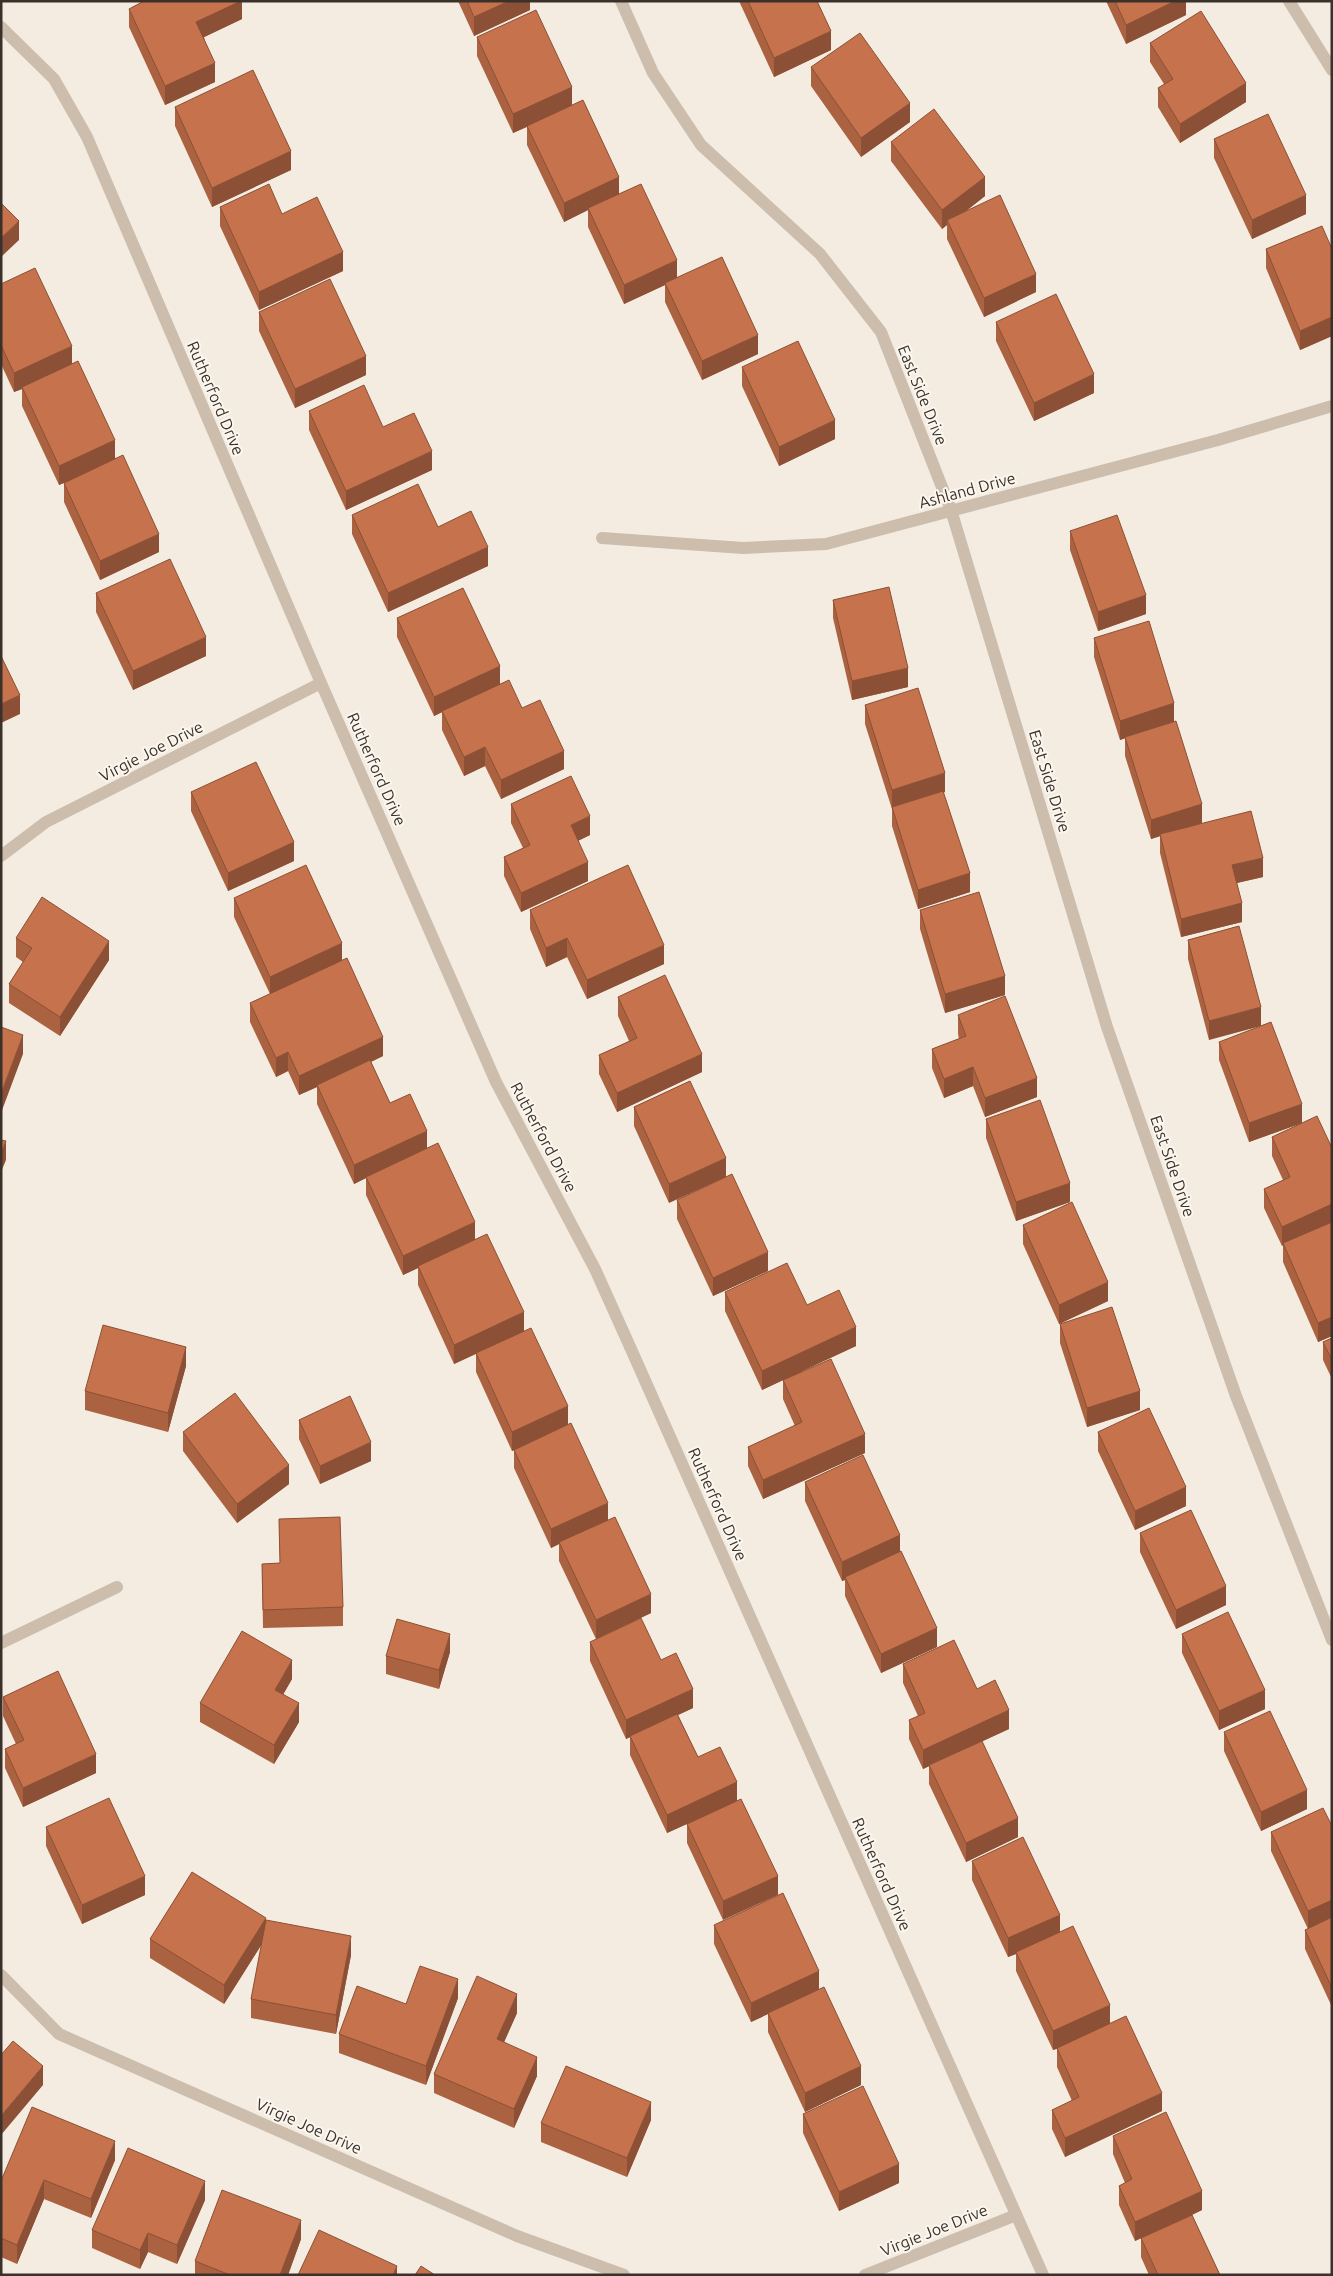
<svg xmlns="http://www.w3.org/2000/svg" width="1333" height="2276" font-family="Ubuntu,sans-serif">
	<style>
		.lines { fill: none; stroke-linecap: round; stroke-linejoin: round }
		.minor { stroke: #ccbdac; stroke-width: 12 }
		.wall { fill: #aa6241 }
		.shaded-wall { fill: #8b5035 }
		.building { fill: #c6724c; stroke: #8b5035 }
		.labels { text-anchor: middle; stroke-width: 4; stroke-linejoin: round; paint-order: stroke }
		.street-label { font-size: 16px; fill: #3b312b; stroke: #fbf6ee }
	</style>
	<rect width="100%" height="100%" fill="#f4ece1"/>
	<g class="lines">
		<path class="minor" d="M621,1l32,72 48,72 119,109 61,78 70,178 156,517 129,369 96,244
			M1289,1l43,69
			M1,27l53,52 33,58 234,546 175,399 99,187 36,80 412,926
			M602,538l141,10 83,-4 392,-104 114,-34
			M1,856l45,-34 275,-139
			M1,1643l116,-56
			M1,1975l58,59 458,202 107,39
			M865,2275l151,-60"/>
	</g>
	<path class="wall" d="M242,1v18l-38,18 11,45 -50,23 -36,-78v-18z
		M458,1h72v9l-56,26z
		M739,1h78l14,49 -57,27z
		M1106,1h80v14l-60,29z
		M477,37l95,68 47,89 58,84 81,76 -56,26 -37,-78v-17l-41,19 -36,-77v-17l-24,12 -37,-77v-18l-14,6 -36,-77z
		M1150,43l96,59 -66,41 -22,-36v-19l6,-4 -14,-22z
		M811,67l99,55 -49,35 -50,-71z
		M175,107l116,63 -79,37 -37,-81z
		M1214,139l92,75 -54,25 -38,-81z
		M891,142l94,54 -20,16 71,80 -52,25 -37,-78v-14l-5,4 -51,-68z
		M220,207l62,7 61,57 -84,39 -39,-84z
		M1266,249h66v87l-32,14 -34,-82z
		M1,284l71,80 87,188 -59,28 -36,-78v-19l-5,2 -37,-79v-17l-8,3 -13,-28z
		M259,312l107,63 -71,33 -36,-77z
		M996,322l98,71 -60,28 -38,-80z
		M742,367l93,72 -56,27 -37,-80z
		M309,411l123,59 -86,40 -37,-80z
		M352,515l86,12 50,39 -100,46 -36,-78z
		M1070,531l76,83 -48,17 -28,-81z
		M96,593l110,63 -73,34 -37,-78z
		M833,600l75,87 -56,13 -19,-82z
		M397,618l103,66 22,24 42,61 -63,30 -16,-33 -21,10 -22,-46v-18l-8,4 -37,-79z
		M1094,638l80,83 28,102 -17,5 78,49 -26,6 5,39 -61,15 -21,-84v-17l-9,3 -26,-83v-18l-5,2 -26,-83z
		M865,705l80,87 -2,1 27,99 -52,17 -26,-83v-17l-27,-85z
		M191,792l103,69 -66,30 -37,-80z
		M511,804l79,31 -12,6 10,40 -67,31 -17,-36v-19l19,-9 -12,-25z
		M234,898l108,62 41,96 -12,6 19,41 37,45 97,183 44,94 40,95 43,93 -55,26 -37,-78v-17l-8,4 -37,-80v-18l-2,1 -36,-79v-18l-22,10 -36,-79v-17l-15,7 -37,-80v-17l-12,6 -37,-80v-17l-18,8 -11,-24 -12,6 -26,-55v-19l20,-9 -36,-77z
		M530,910l134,54 -77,35 -20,-42 -21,10 -16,-38z
		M920,910l85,85 -60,18 -25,-84z
		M1239,926l-30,114 -21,-81v-19z
		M16,938l93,22 -49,76 -51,-33v-19l14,-22 -7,-5z
		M618,997l84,75 -85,40 -18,-38v-19l30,-14 -11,-25z
		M958,1015l79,82 -52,20 -12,-31 -29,12 -12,-30v-19l27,-10 -1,-5z
		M1219,1042l83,81 -53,19 -30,-82z
		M690,1081l-21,122 -35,-77v-19z
		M986,1119l84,83 -54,19 -30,-83z
		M1272,1137l60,11v188l-14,6 -35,-80v-17l-1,1 -18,-38v-19l19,-9 -11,-24z
		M677,1200l91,71 -55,25 -36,-77z
		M1023,1225l85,76 -49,23 -36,-80z
		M725,1292l82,13 49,41 -54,25 63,82 -102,46 -15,-33v-19l47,-21 -12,-27v-19l-21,10 -37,-79z
		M1060,1324l80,86 -53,17 -27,-84z
		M1332,1338v41l-9,-19v-18z
		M186,1366l-18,66 -83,-22v-19z
		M299,1420l72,41 -51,23 -21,-45z
		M183,1432l106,52 -52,39 -54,-72z
		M1098,1432l88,74 -51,24 -37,-79z
		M805,1482l95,69 37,96 -56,26 -36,-77v-16l-3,1 -37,-80z
		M279,1519l64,88v19l-80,2 -1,-64 18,-1z
		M1140,1533l86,72 -50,24 -36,-77z
		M1182,1634l83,75 -46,21 -37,-77z
		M590,1642l71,18 32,48 -15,7 20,42 39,25 -14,138 -36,-77v-19l-20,9 -37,-78v-18l-4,2 -36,-78z
		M450,1652l-11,37 -53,-15v-18z
		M903,1664l74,25 32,40 -27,12 36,96 -52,25 -37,-78v-18l-6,3 -14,-30v-19l9,-4 -15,-33z
		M292,1679l-9,15 16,28 -25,42 -74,-42v-19z
		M3,1697l93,76 -73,34 -18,-39v-19l11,-5 -13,-28z
		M1224,1732l83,77 -46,22 -37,-80z
		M1332,1826v181l-27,-58v-19l3,-1 -37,-78v-19z
		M46,1827l99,68 -63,29 -36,-78z
		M972,1861l88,71 50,92 52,87 -97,46 -13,-28v-19l20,-9 -15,-34v-18l-4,1 -37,-79v-17l-8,3 -36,-77z
		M266,1921l85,34 -15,79 -85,-16v-19l11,-55 -38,60 -74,-46v-19z
		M714,1925l105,65 42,95 -56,27 -37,-80v-18l-17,8 -37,-78z
		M458,1998l-32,87 -87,-32v-19l67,-30z
		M517,2013l-13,29 33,34 -23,52 -80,-35v-19z
		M803,2114l96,69 -60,28 -36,-78z
		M651,2120l-24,57 -86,-35v-19z
		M1113,2136l89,74 -10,5 28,60h-71l-8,-18v-19l34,-16 -40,19 -16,-36v-19l6,-3 -12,-29z
		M115,2160l-24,58 -47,-19 -27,65 -16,-7v-76z
		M205,2200l-28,64 -29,-12 -8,17 -48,-21v-18z
		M301,2239l-13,36h-93v-14z"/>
	<path class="shaded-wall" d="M241,1h1v18l-46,22v-19z
		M509,1h21v9l-56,26v-19z
		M1175,1h11v14l-60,29v-19z
		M831,31v19l-57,27v-19z
		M215,63v19l-50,23v-19z
		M1246,83v19l-66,41v-19z
		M572,87v19l-59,27v-19z
		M910,103v19l-49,35v-19z
		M291,151v19l-79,37v-19z
		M619,177v19l-31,12v2l-24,12v-19z
		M985,177v19l-36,28 -2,-4v5l-5,4v-19z
		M1306,195v19l-54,25v-19z
		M19,221v19l-18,17v-19z
		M343,252v19l-84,39v-18z
		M677,260v19l-12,4v2l-41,19v-19z
		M1036,274v18l-52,25v-19z
		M1332,317v19l-32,14v-19z
		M758,335v19l-56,26v-19z
		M72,346v19l-50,22v2l-8,3v-19z
		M366,356v19l-71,33v-19z
		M1094,374v19l-60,28v-18z
		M835,420v19l-56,27v-19z
		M115,440v19l-56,26v-19z
		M432,451v19l-86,40v-19z
		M159,534v18l-59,28v-19z
		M488,547v19l-100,46v-19z
		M1146,595v19l-48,17v-19z
		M206,637v19l-73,34v-19z
		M500,666v19l-66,31v-19z
		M908,668v19l-56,13v-19z
		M20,695v19l-19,9v-19z
		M1174,703v19l-54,18v-19z
		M485,747v19l-21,10v-19z
		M564,751v18l-63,30v-19z
		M945,773v19l-53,17v-19z
		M1202,804v19l-51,16v-19z
		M590,816v19l-19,9v-19z
		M294,842v19l-66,30v-18z
		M1263,858v19l-31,7v-19z
		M588,862v19l-67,31v-19z
		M970,873v19l-52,17v-19z
		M1242,903v19l-61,15v-18z
		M567,938v19l-21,10v-19z
		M109,941v19l-49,76v-19z
		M342,943v19l-72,33v-18z
		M664,945v19l-77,35v-19z
		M1005,976v19l-60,18v-19z
		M1261,1007v19l-52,14v-19z
		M23,1035v19l-22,59v-19z
		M383,1037v19l-66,31v-2v2l-18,8v-19z
		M288,1052v19l-12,6v-19z
		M702,1054v18l-85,40v-19z
		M973,1067v19l-29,12v-19z
		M1037,1078v19l-52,20v-19z
		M1302,1104v19l-53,19v-19z
		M427,1131v19l-61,27v1l-12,6v-19z
		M6,1141v19l-5,12v-19z
		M726,1158v19l-57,26v-19z
		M1070,1183v19l-54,19v-19z
		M1332,1204v19l-49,20v2l-1,1v-19z
		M475,1222v19l-57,25v2l-15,7v-19z
		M768,1252v19l-55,25v-18z
		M1108,1282v19l-49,23v-19z
		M524,1312v19l-70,33v-19z
		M1332,1317v19l-14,6v-19z
		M856,1327v19l-94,44v-19z
		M186,1347v19l-18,66v-19z
		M1140,1391v19l-53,17v-19z
		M568,1406v19l-56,26v-19z
		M865,1434v19l-102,46v-19z
		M371,1442v19l-51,23v-18z
		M289,1465v19l-52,39v-19z
		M1186,1487v19l-51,24v-19z
		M608,1503v18l-49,21v2l-8,4v-19z
		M900,1535v19l-55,23v3l-3,1v-19z
		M1226,1586v19l-50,24v-19z
		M651,1594v19l-55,26v-19z
		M937,1628v19l-56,26v-19z
		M450,1634v18l-11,37v-19z
		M292,1660v19l-17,30v-19z
		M693,1689v19l-67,31v-19z
		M1265,1690v19l-46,21v-19z
		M299,1703v19l-25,42v-19z
		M1009,1710v19l-86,40v-19z
		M96,1754v19l-73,34v-19z
		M737,1782v19l-70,32v-18z
		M1307,1790v19l-46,22v-19z
		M1018,1818v19l-52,25v-19z
		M145,1876v19l-63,29v-19z
		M778,1876v19l-55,25v-19z
		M1332,1900v19l-24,11v-19z
		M1060,1915v18l-44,19v2l-8,3v-19z
		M266,1918v19l-42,67v-19z
		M351,1936v19l-15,79v-19z
		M819,1971v19l-68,32v-19z
		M458,1979v19l-32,87v-19z
		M517,1994v19l-20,45v-19z
		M1110,2005v19l-57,26v-19z
		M537,2057v19l-23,52v-19z
		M43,2066v19l-42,50v-19z
		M861,2066v19l-56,27v-19z
		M1162,2093v18l-97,46v-19z
		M651,2102v18l-24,57v-19z
		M115,2141v19l-24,58v-19z
		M899,2164v19l-60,28v-19z
		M44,2180v19l-27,65v-19z
		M205,2181v19l-28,64v-19z
		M1202,2191v19l-67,31v-19z
		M301,2220v19l-13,36h-8z
		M148,2233v19l-8,17v-19z
		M397,2266v9h-4z"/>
	<path class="building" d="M144,1h97l-45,21 19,41 -50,23 -36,-77z
		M467,1h42l-35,16z
		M748,1h69l14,30 -57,27z
		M1115,1h60l-49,24z
		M536,10l36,77 -59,27 -36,-77z
		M1201,11l45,72 -66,41 -22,-36 15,-9 -23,-36z
		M860,33l50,70 -49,35 -50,-71z
		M253,70l38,81 -79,37 -37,-81z
		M583,100l36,77 -55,26 -37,-77z
		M934,109l51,68 -43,33 -51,-68z
		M1268,114l38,81 -54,25 -38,-81z
		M269,184l13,30 35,-17 26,55 -84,40 -39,-85z
		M641,184l36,76 -53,25 -36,-77z
		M1000,195l36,79 -52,24 -37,-78z
		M1,203l18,18 -18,17z
		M1322,226l10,23v68l-32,14 -34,-82z
		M722,257l36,78 -56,26 -37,-78z
		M35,268l37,78 -58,27 -13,-28v-61z
		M330,279l36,77 -71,33 -36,-77z
		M1056,294l38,80 -60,29 -38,-81z
		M798,341l37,79 -56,27 -37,-80z
		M78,361l37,79 -56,26 -37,-79z
		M364,385l19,42 31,-14 18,38 -86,40 -37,-80z
		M123,455l36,79 -59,27 -36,-78z
		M418,484l20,43 33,-16 17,36 -100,46 -36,-78z
		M1117,515l29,80 -48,17 -28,-81z
		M170,559l36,78 -73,34 -37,-78z
		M889,587l19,81 -56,13 -19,-81z
		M463,588l37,78 -66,31 -37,-79z
		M1149,621l25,82 -54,18 -26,-83z
		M1,656l19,39 -19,9z
		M509,680l13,28 18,-8 24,51 -63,29 -16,-33 -21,10 -22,-46z
		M918,688l27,85 -53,17 -27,-85z
		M1176,721l26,83 -51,16 -26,-83z
		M256,762l38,80 -66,31 -37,-81z
		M571,776l19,40 -19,9 17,37 -67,31 -17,-36 26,-12 -19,-41z
		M943,791l27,82 -52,17 -26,-83z
		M1251,811l12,47 -31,7 10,38 -61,16 -21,-85z
		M306,865l36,78 -72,34 -36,-79z
		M628,865l36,80 -77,35 -20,-42 -21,10 -16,-38z
		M979,892l26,84 -60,18 -25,-84z
		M42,897l67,44 -49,76 -51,-33 23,-36 -16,-10z
		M1239,926l22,81 -52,14 -21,-81z
		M347,958l36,79 -84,39 -11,-24 -12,6 -26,-55z
		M665,975l37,79 -85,39 -18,-38 38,-17 -19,-41z
		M1005,996l32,82 -52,20 -12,-31 -29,12 -12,-30 34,-13 -8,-21z
		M1271,1022l31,82 -53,19 -30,-81z
		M1,1027l22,8 -22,59z
		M370,1060l20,43 20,-9 17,37 -73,34 -37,-80z
		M690,1081l36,77 -57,26 -35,-77z
		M1040,1100l30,83 -54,19 -30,-83z
		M1317,1116l15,32v56l-50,23 -18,-38 26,-12 -18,-40z
		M1,1140l5,1 -5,12z
		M438,1143l37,79 -72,34 -37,-79z
		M732,1174l36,78 -55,26 -36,-78z
		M1072,1202l36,80 -49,23 -36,-80z
		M1332,1222v95l-14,6 -35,-80z
		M487,1234l37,78 -70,33 -36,-79z
		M787,1263l20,42 32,-15 17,37 -94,44 -37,-79z
		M1112,1307l28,84 -53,17 -27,-84z
		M103,1325l83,22 -18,66 -83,-22z
		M531,1328l37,78 -56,26 -36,-79z
		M1332,1338v22l-9,-18z
		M831,1359l34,75 -102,46 -15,-33 54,-25 -19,-42z
		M235,1393l54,72 -52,39 -54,-72z
		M350,1396l21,46 -51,24 -21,-46z
		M1149,1408l37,79 -51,24 -37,-79z
		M571,1423l37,80 -57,26 -37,-79z
		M863,1455l37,80 -58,27 -37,-80z
		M1191,1510l35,76 -50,24 -36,-77z
		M340,1517l3,90 -80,3 -1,-46 18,-1 -1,-44z
		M615,1517l36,77 -55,26 -37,-78z
		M901,1551l36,77 -56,26 -36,-77z
		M1228,1612l37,78 -46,21 -37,-77z
		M641,1618l20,42 15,-7 17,36 -67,31 -36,-78z
		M397,1619l53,15 -11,36 -53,-14z
		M242,1631l50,29 -17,30 24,13 -25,42 -74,-42z
		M954,1640l23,49 18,-9 14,30 -86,40 -14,-30 16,-7 -22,-49z
		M58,1671l38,83 -73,34 -18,-39 19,-9 -21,-43z
		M1270,1711l37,79 -46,22 -37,-80z
		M677,1714l21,43 22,-10 17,35 -70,33 -37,-79z
		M982,1741l36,77 -52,25 -37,-78z
		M109,1798l36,78 -63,29 -36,-78z
		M741,1799l37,77 -55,25 -36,-77z
		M1323,1808l9,18v74l-24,11 -37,-79z
		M1023,1837l37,78 -52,23 -36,-77z
		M192,1872l74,46 -42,67 -74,-46z
		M783,1893l36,78 -68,32 -37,-78z
		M1332,1917v71l-27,-58z
		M266,1920l85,16 -15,79 -85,-16z
		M1073,1926l37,79 -57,26 -37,-79z
		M420,1966l38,13 -32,87 -87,-32 18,-48 49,18z
		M477,1976l40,18 -20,45 40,18 -23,52 -80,-35z
		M824,1987l37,79 -56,27 -37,-80z
		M1126,2016l36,77 -97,45 -13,-28 27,-13 -22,-49z
		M13,2041l30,25 -42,50v-61z
		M566,2066l85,36 -24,56 -86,-35z
		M863,2086l36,78 -60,28 -36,-78z
		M32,2107l83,34 -24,58 -47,-19 -27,65 -16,-7v-57z
		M1166,2112l36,79 -67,31 -16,-36 13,-7 -19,-43z
		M128,2148l77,33 -28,64 -29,-12 -8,17 -48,-20z
		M222,2190l79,30 -21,55h-50l-35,-14z
		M1192,2215l28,60h-62l-17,-37z
		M319,2230l78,36 -4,9h-95z
		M421,2266l14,9h-20z"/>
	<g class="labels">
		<g class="street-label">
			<text transform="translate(923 395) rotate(68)" y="6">East Side Drive</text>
			<text transform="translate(216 398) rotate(67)" y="6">Rutherford Drive</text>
			<text transform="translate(967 490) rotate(-15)" y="6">Ashland Drive</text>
			<text transform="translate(151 751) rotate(-27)" y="6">Virgie Joe Drive</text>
			<text transform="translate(377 769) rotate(66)" y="6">Rutherford Drive</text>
			<text transform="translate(1050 781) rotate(73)" y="6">East Side Drive</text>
			<text transform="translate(544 1137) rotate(62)" y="6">Rutherford Drive</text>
			<text transform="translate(1173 1166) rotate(71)" y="6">East Side Drive</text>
			<text transform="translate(718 1504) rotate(66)" y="6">Rutherford Drive</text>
			<text transform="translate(882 1874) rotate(66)" y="6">Rutherford Drive</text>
			<text transform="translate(309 2126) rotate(24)" y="6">Virgie Joe Drive</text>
			<text transform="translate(934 2230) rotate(-22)" y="6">Virgie Joe Drive</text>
		</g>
	</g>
	<rect width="1333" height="2276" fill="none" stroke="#3b312b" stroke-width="5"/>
</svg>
